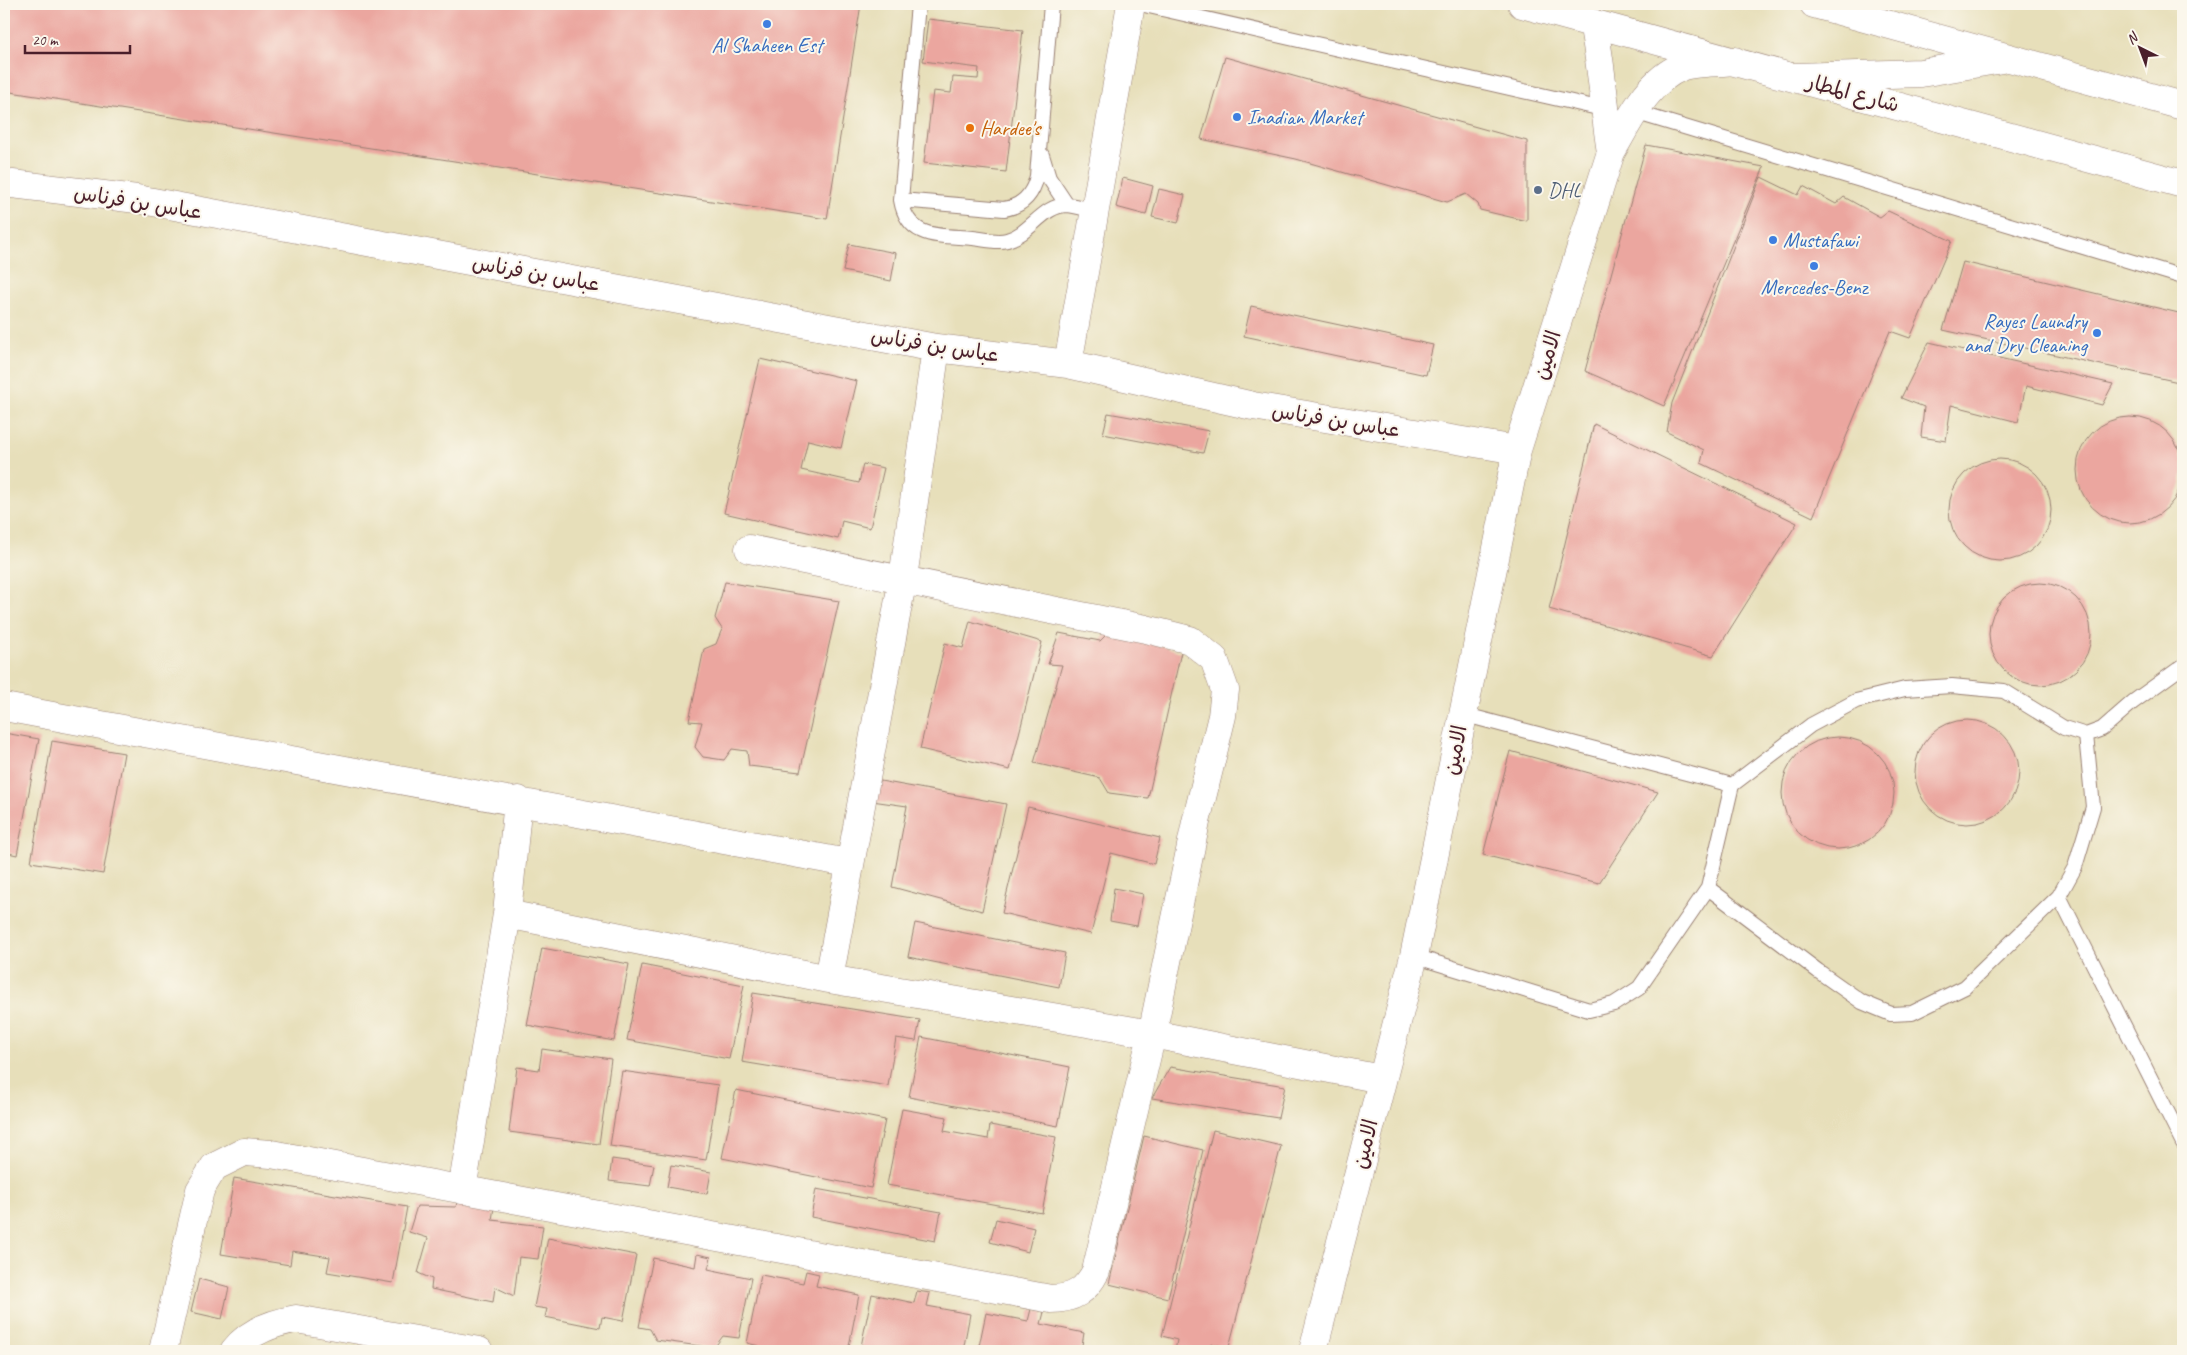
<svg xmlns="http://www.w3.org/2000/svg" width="2187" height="1355" font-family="Caveat,'Playpen Sans Arabic',sans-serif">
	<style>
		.building { fill: #eba69f }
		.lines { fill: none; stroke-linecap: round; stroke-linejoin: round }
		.service-casing { stroke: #987f72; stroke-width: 16 }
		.minor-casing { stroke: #987f72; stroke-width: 29 }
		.trunk-casing { stroke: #987f72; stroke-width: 29 }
		.service { stroke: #fff; stroke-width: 14 }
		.minor { stroke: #fff; stroke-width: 28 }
		.trunk { stroke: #fff; stroke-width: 28 }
		.shop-dot { fill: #3f7fe0; stroke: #fbf7ec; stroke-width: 2 }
		.food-dot { fill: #e8710a; stroke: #fbf7ec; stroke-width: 2 }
		.service-dot { fill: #5c6f8a; stroke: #fbf7ec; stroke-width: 2 }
		.labels { text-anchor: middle; stroke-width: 4; stroke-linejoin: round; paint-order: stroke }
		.shop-label { font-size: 21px; fill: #366cbe; stroke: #fbf7ec }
		.street-label { font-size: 21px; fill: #4a1f2b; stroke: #fbf7ec }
		.food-label { font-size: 21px; fill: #c56008; stroke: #fbf7ec; text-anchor: start }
		.service-label { font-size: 21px; fill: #4e5e75; stroke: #fbf7ec; text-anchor: start }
	</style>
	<rect width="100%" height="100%" fill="#fbf7ec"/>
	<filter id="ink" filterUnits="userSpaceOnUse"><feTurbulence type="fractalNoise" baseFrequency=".02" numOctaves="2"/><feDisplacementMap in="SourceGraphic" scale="10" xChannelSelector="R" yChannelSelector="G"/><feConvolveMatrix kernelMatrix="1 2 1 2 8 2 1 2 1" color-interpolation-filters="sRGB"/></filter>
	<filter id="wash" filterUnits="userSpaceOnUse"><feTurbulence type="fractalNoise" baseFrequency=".0096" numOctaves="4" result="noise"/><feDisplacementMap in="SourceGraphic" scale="20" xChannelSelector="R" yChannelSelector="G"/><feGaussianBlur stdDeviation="1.12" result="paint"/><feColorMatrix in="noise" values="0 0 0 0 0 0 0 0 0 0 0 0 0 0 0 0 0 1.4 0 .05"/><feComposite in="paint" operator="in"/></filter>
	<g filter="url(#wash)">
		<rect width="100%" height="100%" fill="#e7dfba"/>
		<g id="blocks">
			<path class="building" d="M4,4h857l-34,215 -823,-128z
				M928,19l95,11 -17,142 -82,-9 9,-72 18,2 2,-16 25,2 1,-11 -56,-7z
				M1225,57l302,84v80l-47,-11 -2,-6 -12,-10 -19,8 -151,-43 -95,-20z
				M1646,145l118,22 -100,239 -79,-35z
				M1761,177l37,18 5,-9 33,18 8,-7 36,20 8,-6 64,30 -42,97 -20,-7 -77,186 -112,-54 3,-13 -37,-18 5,-29z
				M1123,178l30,8 -7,29 -30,-8z
				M1159,189l26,6 -7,28 -26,-6z
				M849,244l47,9 -5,28 -48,-10z
				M1963,262l220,52v69l-240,-53z
				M1251,306l182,39 -7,30 -182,-39z
				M1929,342l184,42 -11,21 -76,-19 -8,36 -67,-17 -5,36 -25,-4 3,-30 -23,-9z
				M760,359l97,22 -16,67 -33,-8 -7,30 58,13 4,-19 21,4 -14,60 -28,-7 -4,18 -114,-26z
				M1108,413l101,18 -6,22 -100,-19z
				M2077 470a53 53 0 1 1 106 0a53 53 0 1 1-106 0Z
				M1594,424l203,99 -84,133 -164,-47z
				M1949 510a51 51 0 1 1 102 0a51 51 0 1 1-102 0Z
				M725,582l114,19 -39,171 -51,-6 -2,-15 -15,-2 -8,11 -21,-3 -8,-10 7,-25 -13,-1 15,-72 12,-5 6,-15 -7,-11z
				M1989 634a51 51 0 1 1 102 0a51 51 0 1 1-102 0Z
				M970,621l72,21 -32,128 -90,-21 25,-106 18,5z
				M1112,629l69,23 -33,146 -39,-5 -9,-15 -66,-15 28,-98 -14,-1 11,-31 41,8z
				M1915 772a52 52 0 1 1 104 0a52 52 0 1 1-104 0Z
				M4,733l35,6 -22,116 -13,-3z
				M1782 793a56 56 0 1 1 112 0a56 56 0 1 1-112 0Z
				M52,741l72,12 -21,121 -72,-12z
				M1510,751l148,41 -59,91 -116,-28z
				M875,780l131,24 -24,107 -90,-24 15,-81 -35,-5z
				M1028,807l132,31 -6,26 -43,-11 -20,81 -89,-21z
				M1114,888l29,6 -6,32 -27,-5z
				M915,923l150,30 -6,34 -151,-30z
				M542,948l87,16 -15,77 -87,-16z
				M642,965l102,20 -15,74 -102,-19z
				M753,993l167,27 -4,21 -20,-3 -8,48 -146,-24z
				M921,1037l149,30 -12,59 -149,-29z
				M542,1049l69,10 -12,85 -90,-12 8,-65 22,3z
				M1170,1067l115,19 -7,32 -126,-20z
				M622,1071l96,14 -12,75 -96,-14z
				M736,1090l149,30 -14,68 -149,-30z
				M902,1109l45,8 -3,14 44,8 2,-14 66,12 -14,76 -155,-28z
				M1213,1130l68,16 -52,201 -18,-3 -2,7h-34l2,-11 -15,-4z
				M1144,1136l59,14 -35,148 -59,-14z
				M612,1159l42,6 -4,21 -41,-5z
				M671,1165l40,7 -4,22 -40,-7z
				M234,1178l173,29 -14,76 -66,-11 3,-15 -38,-6 -2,14 -69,-11z
				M816,1189l125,23 -6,29 -124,-24z
				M458,1196l37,5 -3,19 51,6 -5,33 -19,-2 -5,39 -19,-9 -2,15 -62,-13 1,-10 -14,-6 10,-35 -19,-6 8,-26 39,1z
				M996,1219l38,9 -6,24 -38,-10z
				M548,1238l88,17 -13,66 -21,-4 -2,11 -55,-11 2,-8 -13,-2z
				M697,1254l14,3 -3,12 43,9 -12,60 -16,-2 -9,12 -58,-8 -6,-11 -11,-2 14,-69 42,9z
				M806,1271l13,3 -3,12 43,9 -11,56h-86l-3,-5 -12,-3 14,-68 42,8z
				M199,1279l30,8 -7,32 -31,-7z
				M917,1291l13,2 -3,13 43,8 -7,37h-103l12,-57 42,9z
				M1031,1309l13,3 -3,12 43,9 -3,18h-103l8,-38 42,8z"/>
		</g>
	</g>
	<g filter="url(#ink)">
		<use href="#blocks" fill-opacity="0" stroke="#987f72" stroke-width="1"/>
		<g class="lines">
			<defs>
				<path id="service" d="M918,4l-17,196c7,40 38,35 72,38 10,1 24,5 34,2 25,-7 35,-35 61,-35 9,1 18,4 27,6
					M1140,4l467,106
					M1631,111l552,166
					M1042,155l7,23 18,27
					M901,200l103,9c19,-3 29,-15 33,-33l14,-172
					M1732,785l79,-60 45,-24 49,-12 47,-3 52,5 60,37 22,7 16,-6 31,-27 50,-36
					M1708,888l110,83 44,31 29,12 21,-1 53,-26 94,-91 16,-29 18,-60 -7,-72
					M2059,896l124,247
					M1414,956l175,54 25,-6 25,-16 69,-100 24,-103 -270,-71"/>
				<path id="minor" d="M1522,4l661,180
					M1593,23c9,43 11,86 18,129
					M4,183l133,16 799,149 132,16 185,42 264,44
					M1068,364l63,-360
					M4,707l844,156
					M507,914l322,65 323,55 229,45
					M829,979l74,-401 33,-230
					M462,1190l45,-276 11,-114
					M163,1351l37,-161 14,-23 30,-15 27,2 780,145c22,0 35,-8 45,-28l56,-237 44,-212 26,-106 3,-26 -11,-31 -24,-19 -44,-11 -397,-80
					M234,1351c15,-20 38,-28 62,-32l183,32
					M1313,1351l101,-395 103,-506 94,-298c18,-30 36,-71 70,-85 13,-5 40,-4 54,-6"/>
				<path id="trunk" d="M1814,4l369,102
					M1795,77l126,-4 81,-14"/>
			</defs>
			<use href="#service" class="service-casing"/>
			<use href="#minor" class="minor-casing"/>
			<use href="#trunk" class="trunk-casing"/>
			<use href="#service" class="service"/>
			<use href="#minor" class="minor"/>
			<use href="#trunk" class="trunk"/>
		</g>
	</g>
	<g class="shop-dot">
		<circle cx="767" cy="24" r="5"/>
		<circle cx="1237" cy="117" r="5"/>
		<circle cx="1773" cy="240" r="5"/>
		<circle cx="1814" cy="266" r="5"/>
		<circle cx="2097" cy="333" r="5"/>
	</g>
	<circle class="food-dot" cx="970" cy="128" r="5"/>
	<circle class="service-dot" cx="1538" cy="190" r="5"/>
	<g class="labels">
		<g class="shop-label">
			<text x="767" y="52">Al Shaheen Est</text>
			<text x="1247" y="124" text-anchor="start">Inadian Market</text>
			<text x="1783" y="247" text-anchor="start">Mustafawi</text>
			<text x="1814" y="294">Mercedes-Benz</text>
			<text x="2087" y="328" text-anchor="end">Rayes Laundry<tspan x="2087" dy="24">and Dry Cleaning</tspan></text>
		</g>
		<g class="street-label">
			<text transform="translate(1853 93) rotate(15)" y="7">شارع المطار</text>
			<text transform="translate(138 202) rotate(9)" y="7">عباس بن فرناس</text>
			<text transform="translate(536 273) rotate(10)" y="7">عباس بن فرناس</text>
			<text transform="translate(935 345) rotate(9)" y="7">عباس بن فرناس</text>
			<text transform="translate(1547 355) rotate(-73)" y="7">الامين</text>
			<text transform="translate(1336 420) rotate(9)" y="7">عباس بن فرناس</text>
			<text transform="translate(1455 750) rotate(-79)" y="7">الامين</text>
			<text transform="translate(1365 1144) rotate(-76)" y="7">الامين</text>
		</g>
		<g class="food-label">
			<text x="980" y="135">Hardee's</text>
		</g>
		<g class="service-label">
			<text x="1548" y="197">DHL</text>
		</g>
	</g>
	<rect width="2187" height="1355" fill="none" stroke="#fbf7ec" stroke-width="20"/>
	<g transform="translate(2140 48) rotate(318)" stroke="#fbf7ec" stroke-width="4" paint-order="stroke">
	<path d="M0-4L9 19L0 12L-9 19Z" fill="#4a1f2b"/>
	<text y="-8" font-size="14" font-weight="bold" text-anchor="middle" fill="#4a1f2b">N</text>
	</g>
	<path d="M25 45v8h105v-8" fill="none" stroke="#4a1f2b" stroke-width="2.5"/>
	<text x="32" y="45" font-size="15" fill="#4a1f2b" stroke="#fbf7ec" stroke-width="4" paint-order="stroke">20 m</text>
</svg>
